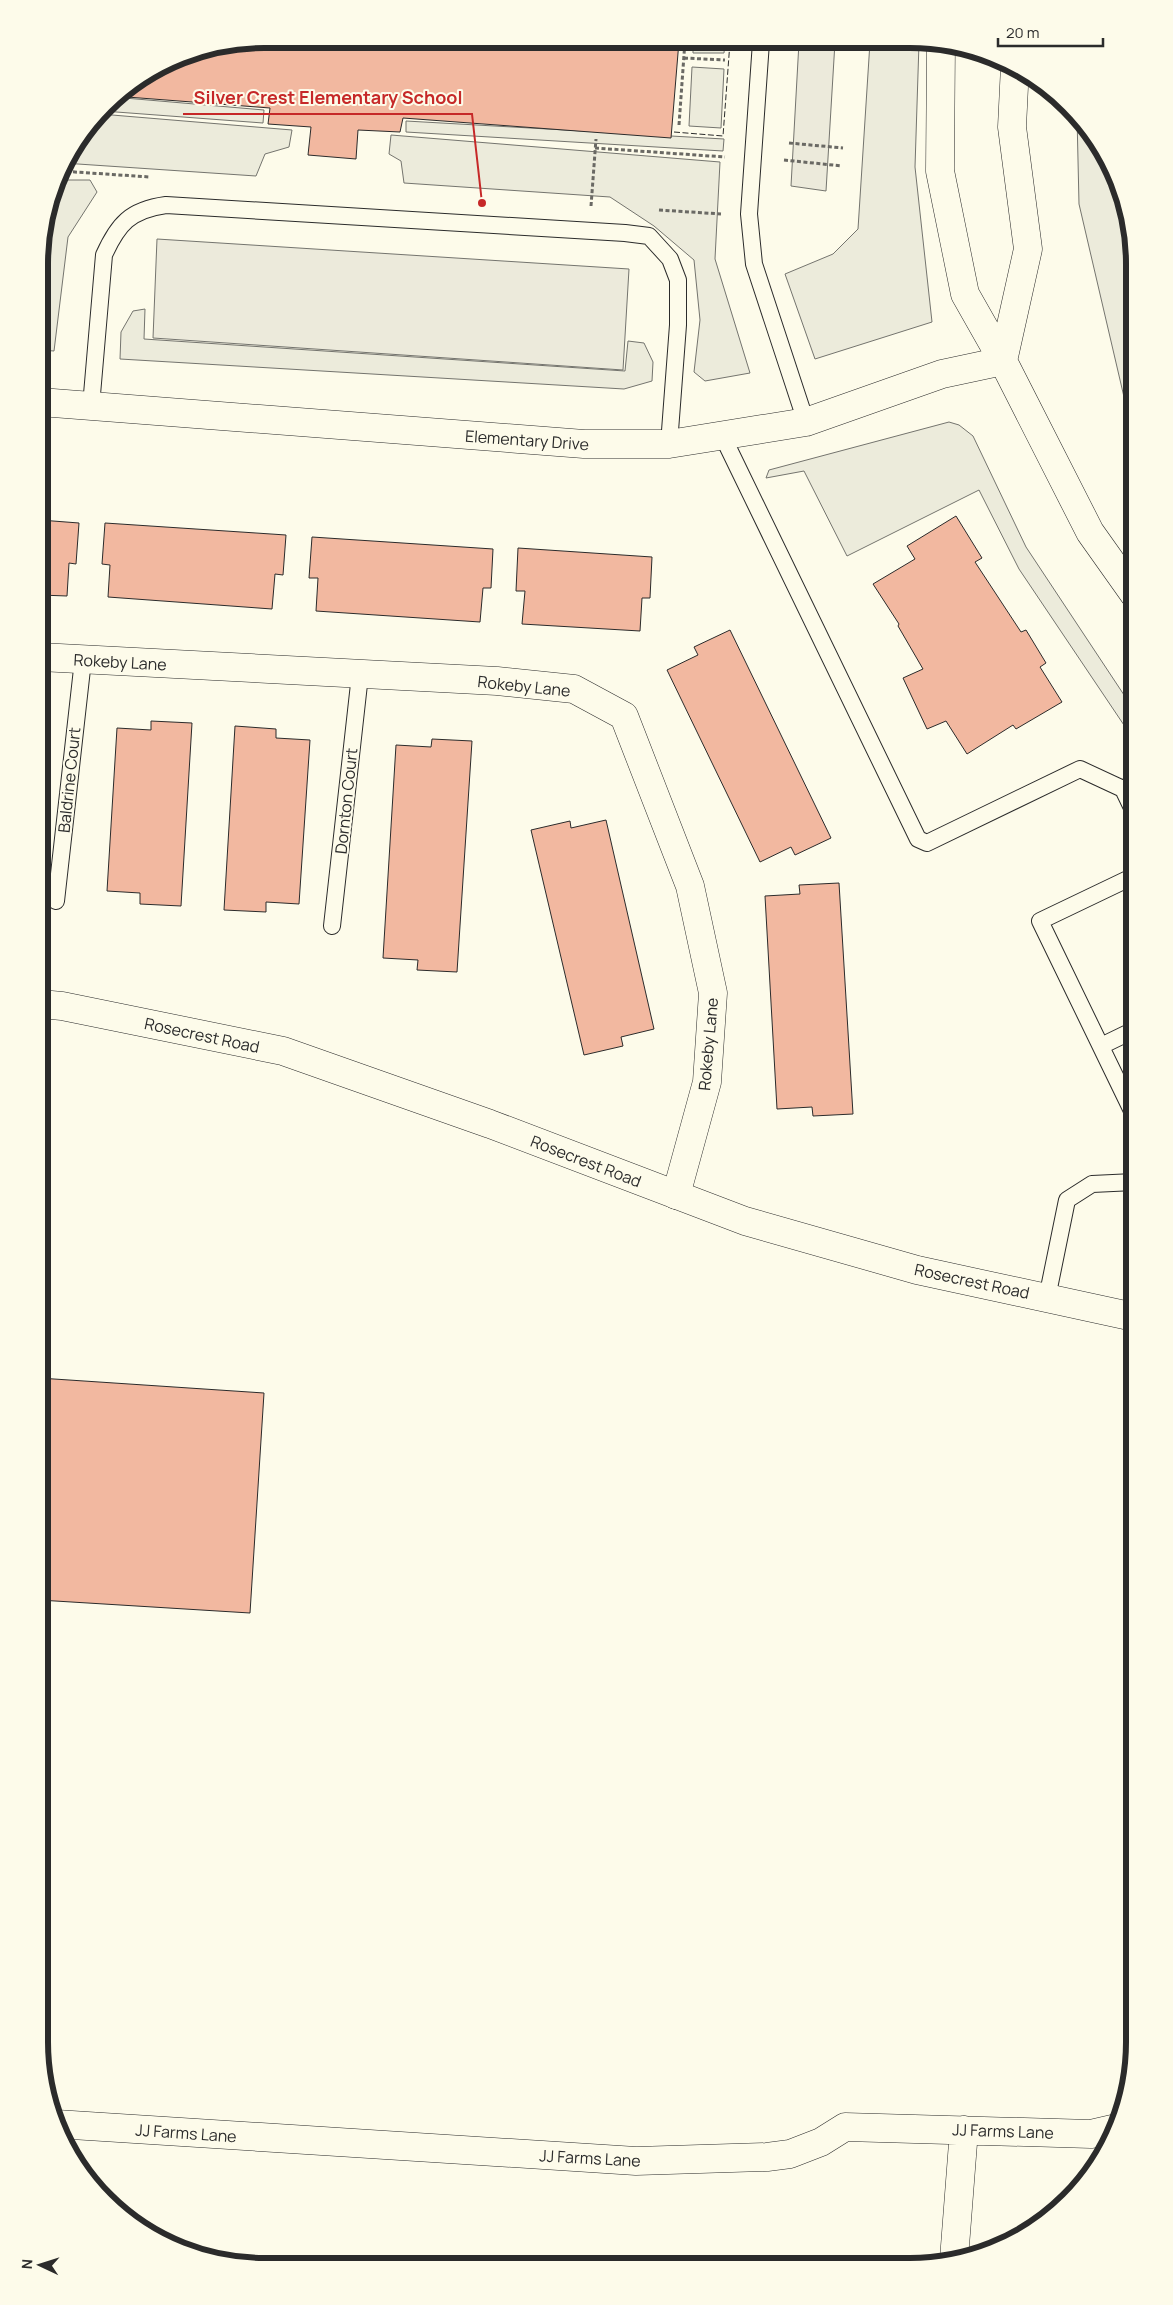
<svg xmlns="http://www.w3.org/2000/svg" width="1173" height="2305" font-family="Manrope,sans-serif">
	<style>
		.green { fill: #ecebdb; stroke: #74746e }
		.parking { fill: #eceadb; stroke: #74746e }
		.building { fill: #f2b8a0; stroke: #2b2b2b }
		.lines { fill: none; stroke-linecap: round; stroke-linejoin: round }
		.lane-casing { stroke: #2b2b2b; stroke-width: 18 }
		.street-casing { stroke: #2b2b2b; stroke-width: 29 }
		.secondary-casing { stroke: #2b2b2b; stroke-width: 29 }
		.path { stroke: #6a6964; stroke-width: 3; stroke-dasharray: 4 2.5; stroke-linecap: butt }
		.lane { stroke: #fdfbea; stroke-width: 16 }
		.street { stroke: #fdfbea; stroke-width: 28 }
		.secondary { stroke: #fdfbea; stroke-width: 28 }
		.fence { stroke: #2b2b2b; stroke-width: 1; stroke-dasharray: 6 2.5; stroke-linecap: butt }
		.labels { text-anchor: middle; stroke-width: 4; stroke-linejoin: round; paint-order: stroke }
		.street-label { font-size: 16px; fill: #2b2b2b; stroke: #fdfbea }
		.rim { fill: none; stroke: #2b2b2b; stroke-width: 6 }
		.leader { fill: none; stroke: #c62828; stroke-width: 2 }
		.callout-dot { fill: #c62828; stroke: #fdfbea; stroke-width: 2 }
		.callout-label { font-size: 18px; text-anchor: middle; font-weight: bold; fill: #c62828; stroke: #fdfbea; stroke-width: 4; stroke-linejoin: round; paint-order: stroke }
	</style>
	<rect width="100%" height="100%" fill="#fdfbea"/>
	<path class="green" d="M693,41l32,1 -1,11h-31z
		M870,42l49,1 -4,124 17,155 -117,37 -30,-85 48,-20 25,-25z
		M692,67l32,2 -3,59 -32,-2z
		M113,97l151,13 -1,13 -160,-12z
		M100,114l192,16 -3,17 -24,7 -9,22 -193,-13z
		M1077,116l19,22 26,53 12,72v151l-10,-17 -45,-193z
		M406,121l318,18 -1,12 -317,-19z
		M391,135l329,27 -5,97 35,114 -45,8 -11,-9 6,-52 -6,-60 -40,-34 -44,-29 -206,-14 -3,-22 -12,-7z
		M57,180h33l7,12 -29,45 -14,114 -13,-1v-116z
		M145,309l-1,30 481,32 3,-30 16,2 9,19 -1,19 -28,8 -504,-30 1,-27 12,-21z
		M949,422l10,3 14,11 53,111 108,163v30l-115,-171 -40,-79 -132,66 -43,-85 -38,7 3,-8z"/>
	<path class="parking" d="M799,42h36l-9,149 -35,-5z
		M157,239l472,30 -6,101 -470,-32z"/>
	<path class="building" d="M263,39l416,2 -8,97 -268,-20 -3,14 -42,-2 -2,29 -48,-4 3,-28 -43,-3 2,-16 -156,-12 64,-40z
		M956,516l26,42 -7,4 46,70 5,-2 20,33 -6,4 22,35 -46,27 -3,-4 -46,29 -21,-33 -19,8 -24,-51 20,-9 -25,-43 1,-2 -26,-40 42,-25 -8,-13z
		M40,520l39,3 -3,41 -7,-1 -2,33 -27,-1z
		M105,523l181,12 -3,40 -8,-1 -3,35 -164,-12 2,-32 -8,-1z
		M312,537l181,12 -2,39h-8l-3,34 -164,-11 2,-33h-9z
		M518,548l134,9 -2,41h-8l-2,33 -118,-7 3,-33h-9z
		M730,630l101,208 -36,17 -4,-8 -31,15 -93,-192 31,-15 -4,-8z
		M151,721l41,2 -11,183 -41,-2v-11l-33,-2 10,-163 34,2z
		M235,726l41,3v9l34,2 -11,164 -33,-2v10l-42,-2z
		M432,739l40,2 -15,231 -40,-2 1,-10 -35,-2 13,-213 35,2z
		M606,820l48,209 -33,8 2,9 -39,9 -53,-225 39,-9 1,7z
		M839,883l14,231 -40,2 -1,-9 -35,2 -12,-213 35,-2 -1,-9z
		M39,1378l225,15 -14,220 -211,-13z"/>
	<g class="lines">
		<defs>
			<path id="lane" d="M761,42l-12,172 5,50 52,158
				M91,406l13,-151c14,-31 26,-45 62,-50l459,28 24,3 21,23 8,21v45l-9,119
				M723,437l195,402 9,4 153,-74 43,20 11,-6
				M1123,789l11,23
				M56,901l27,-241
				M332,926l28,-251
				M1101,1046l33,-16
				M1134,1115l-94,-194 94,-45
				M1047,1298l20,-98 25,-16 42,-2"/>
			<path id="street" d="M40,402l544,42h85l137,-22 136,-48 61,-13
				M40,657l457,24 77,8 50,27 66,170 23,107 -6,89 -31,113
				M56,2124l580,37 131,-4 23,-3 31,-12 24,-15 246,7 26,-6
				M954,2259l10,-129"/>
			<path id="secondary" d="M941,43l-1,128 25,123 38,67 87,171 44,62
				M1003,361l25,-112 -16,-122 3,-61
				M40,1004l22,2 221,45 207,73 255,97 172,49 217,47"/>
		</defs>
		<use href="#lane" class="lane-casing"/>
		<use href="#street" class="street-casing"/>
		<use href="#secondary" class="secondary-casing"/>
		<path class="path" d="M684,58l41,2
			M679,125l6,-84
			M789,143l54,5
			M595,148l130,9
			M784,160l58,6
			M60,171l90,6
			M591,206l5,-67
			M659,210l62,4"/>
		<use href="#lane" class="lane"/>
		<use href="#street" class="street"/>
		<use href="#secondary" class="secondary"/>
		<path class="fence" d="M674,132l49,4 7,-94"/>
	</g>
	<g class="labels">
		<g class="street-label">
			<text transform="translate(527 440) rotate(4)" y="6">Elementary Drive</text>
			<text transform="translate(120 662) rotate(3)" y="6">Rokeby Lane</text>
			<text transform="translate(524 686) rotate(6)" y="6">Rokeby Lane</text>
			<text transform="translate(69 780) rotate(-84)" y="6">Baldrine Court</text>
			<text transform="translate(346 801) rotate(-84)" y="6">Dornton Court</text>
			<text transform="translate(202 1035) rotate(12)" y="6">Rosecrest Road</text>
			<text transform="translate(708 1044) rotate(-85)" y="6">Rokeby Lane</text>
			<text transform="translate(586 1161) rotate(21)" y="6">Rosecrest Road</text>
			<text transform="translate(972 1281) rotate(12)" y="6">Rosecrest Road</text>
			<text transform="translate(1003 2131) rotate(2)" y="6">JJ Farms Lane</text>
			<text transform="translate(186 2133) rotate(4)" y="6">JJ Farms Lane</text>
			<text transform="translate(590 2158) rotate(3)" y="6">JJ Farms Lane</text>
		</g>
	</g>
	<path d="M0 0H1173V2305H0ZM264 48H910A216 216 0 0 1 1126 264V2042A216 216 0 0 1 910 2258H264A216 216 0 0 1 48 2042V264A216 216 0 0 1 264 48Z" fill="#fdfbea" fill-rule="evenodd"/>
	<path class="rim" d="M264 48H910A216 216 0 0 1 1126 264V2042A216 216 0 0 1 910 2258H264A216 216 0 0 1 48 2042V264A216 216 0 0 1 264 48Z"/>
	<path class="leader" d="M482 203L472 114H183"/>
	<circle class="callout-dot" cx="482" cy="203" r="5"/>
	<g class="callout-label">
		<text x="328" y="104">Silver Crest Elementary School</text>
	</g>
	<g transform="translate(40 2265) rotate(274)" stroke="#fdfbea" stroke-width="4" paint-order="stroke">
	<path d="M0-4L9 19L0 12L-9 19Z" fill="#2b2b2b"/>
	<text y="-8" font-size="14" font-weight="bold" text-anchor="middle" fill="#2b2b2b">N</text>
	</g>
	<path d="M998 38v8h105v-8" fill="none" stroke="#2b2b2b" stroke-width="2.5"/>
	<text x="1006" y="38" font-size="15" fill="#2b2b2b" stroke="#fdfbea" stroke-width="4" paint-order="stroke">20 m</text>
</svg>
